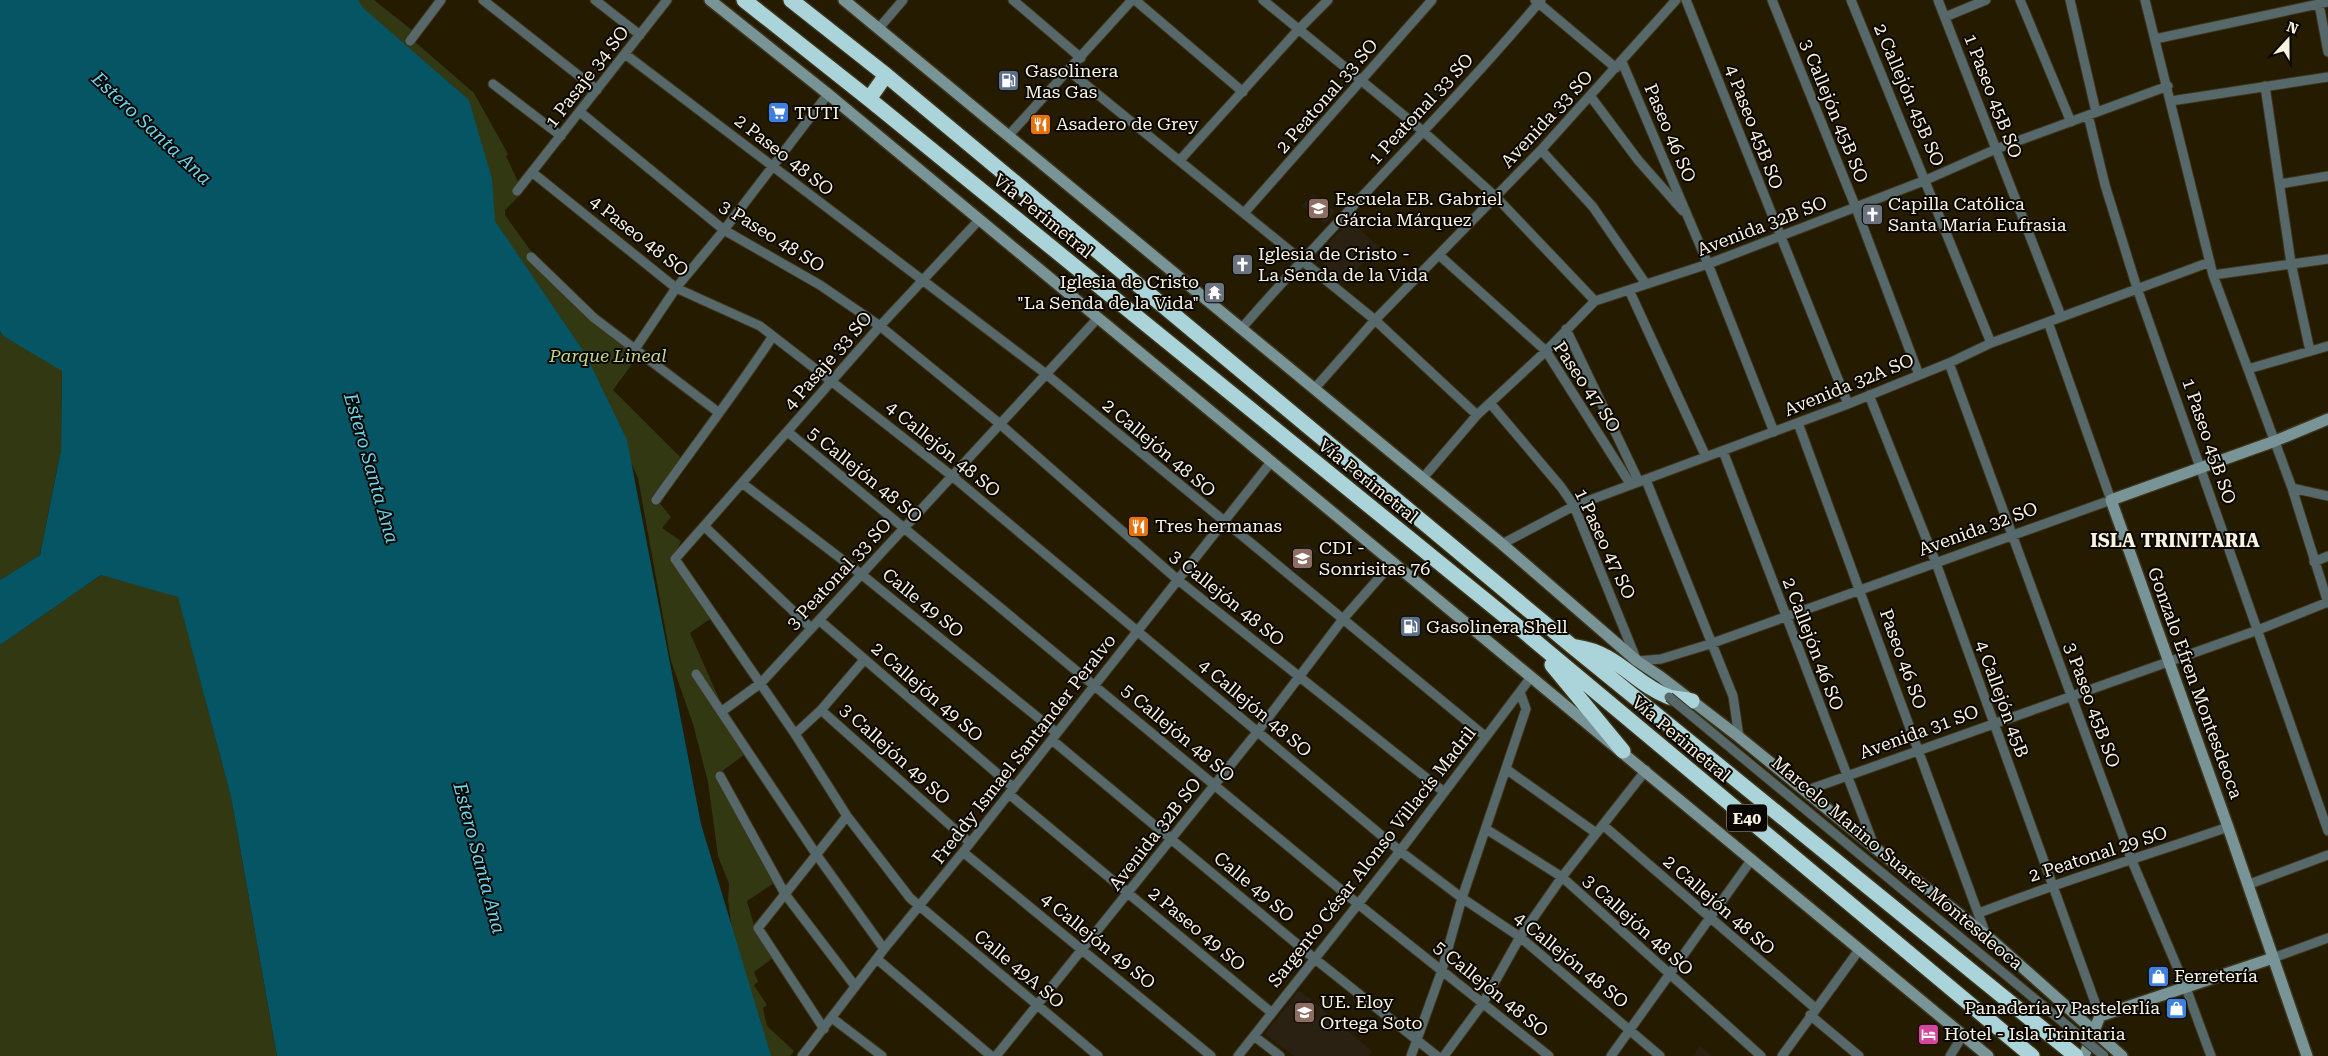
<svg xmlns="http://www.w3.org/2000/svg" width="2328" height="1056" font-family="'Roboto Serif',serif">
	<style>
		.education { fill: #2b2112 }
		.green { fill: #313812 }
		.water { fill: #055565 }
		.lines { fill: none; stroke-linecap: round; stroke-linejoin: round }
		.street-casing { stroke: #3d351b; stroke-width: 11 }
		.secondary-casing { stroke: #3d351b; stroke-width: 14 }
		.highway-casing { stroke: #3d351b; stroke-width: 18 }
		.street { stroke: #57686a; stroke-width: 9 }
		.secondary { stroke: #789497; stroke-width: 11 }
		.highway { stroke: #aad4da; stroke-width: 15 }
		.street-bridge-casing { stroke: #3d351b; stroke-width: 11; stroke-linecap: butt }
		.street-bridge { stroke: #57686a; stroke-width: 9 }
		.labels { text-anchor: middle; stroke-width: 4; stroke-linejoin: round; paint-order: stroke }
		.shield { fill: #0a0601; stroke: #b1ab9e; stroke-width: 1 }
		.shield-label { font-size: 16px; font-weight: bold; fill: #f8f2e1 }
		.poi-label { font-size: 18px; fill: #f8f2e1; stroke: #0a0601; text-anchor: start }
		.street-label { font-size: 18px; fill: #f8f2e1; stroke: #0a0601 }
		.park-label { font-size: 18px; font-style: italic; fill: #c4d587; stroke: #0a0601 }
		.water-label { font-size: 19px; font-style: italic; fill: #6dd4ee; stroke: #0a0601 }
		.neighbourhood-label { font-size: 19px; font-weight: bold; fill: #f8f2e1; stroke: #0a0601 }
	</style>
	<rect width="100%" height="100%" fill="#241b00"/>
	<path class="education" d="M1313,194l22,17 -10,13 -23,-18z
		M1350,220l29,27 -35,36 -28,-26z
		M1306,543l11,8 -18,23 -10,-8z
		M1299,990l73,61 -3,5h-75l-29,-22z
		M1700,1046l12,10h-19z"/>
	<path class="green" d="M349,0h25l38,30 -1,6 3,5 60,52 34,61 -2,2 17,36 -18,18v5l28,39 63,68 36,19 -2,7 8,8 -25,34 72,72 -27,39 13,16 -9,11 19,13 -8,18 40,58 -23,16 54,122 -23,17 53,111 -27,18 8,28 18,29 -19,14 4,10 -4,3 13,20 -4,3 4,18 27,25 -4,5h-34l-22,-110 -6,-46 1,-16 -11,-28 -10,-74 -15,-58 -22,-63 -33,-183 -15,-33z
		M0,331l3,5 59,34 -1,80 -21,105 -40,25z
		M101,575l77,21 53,201 46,259h-277v-411z"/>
	<path class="water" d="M0,0h358l5,8 106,92 23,79 3,42 91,134 41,85 74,384 70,232h-494l-46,-259 -53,-200 -77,-22 -101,70v-65l40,-25 21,-105 1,-79 -59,-35 -3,-5z"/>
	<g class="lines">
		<defs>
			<path id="street" d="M483,0l114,90
				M595,0l45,35
				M1013,0l68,58
				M1135,0l108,92
				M1263,0l161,132 72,65 99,104
				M1535,0l81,68
				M1686,0l162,404
				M1772,0l84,208 63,167
				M1851,0l140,343
				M1938,0l123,316
				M2020,0l51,122
				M2070,0l26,112
				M2145,0l68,275 79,213 36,115
				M2319,4l9,48
				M1945,17l41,-17
				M879,28l24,-28
				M2155,39l173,-37
				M410,41l31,-41
				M625,54l421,320 440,363
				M1622,62l86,202 66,168
				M1069,71l306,249 102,95
				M493,84l68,52
				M2265,86l26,177 19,88
				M1591,97l47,63 45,51
				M2171,101l157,-24
				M580,112l144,118 96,55 60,41 120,98 178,156 266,212
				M2088,115l17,70 32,103 191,543
				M1009,135l123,-135
				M1541,150l52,57 53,77
				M1180,160l118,-130 30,-30
				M533,173l143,115 84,38 71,55 121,95 448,375 62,47 58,39 140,119
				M2280,184l48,-8
				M517,191l150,-191
				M1245,212l187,-212
				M979,220l-99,106 -205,233 120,175 52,82 63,82 188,158
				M1439,255l107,96 85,134
				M531,257l63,61 124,94
				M2213,275l115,-16
				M1629,290l77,167
				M1242,328c97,-112 204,-215 299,-328
				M1566,329l73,153
				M635,349l41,-61 48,-58 104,-136
				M1949,363l183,498 54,127 25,68
				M2248,369l80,-23
				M1315,388l60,-68 166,-170 135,-150
				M1869,395l67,168 164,453
				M1490,403l71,84 13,19 63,155 24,-2 49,-15 401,-144 -63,-178
				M1798,423l188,512
				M788,432l570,472 191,152
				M1723,451l152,397
				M1423,478l54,-63 69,-64 49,-50 113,-37 218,-84 70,-31 172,-63
				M1646,480l87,216 6,41
				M742,483l119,91 196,159
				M2292,488l36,8
				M656,500c39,-55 80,-108 117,-164
				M704,526l107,102
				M1502,544l72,-38 274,-102 101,-41 42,-20 219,-81
				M2314,562l14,-6
				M819,620l195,168
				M696,674l120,180 68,95
				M821,710l149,133
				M721,712l40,-29 336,-364
				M795,734l26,-24 43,-50
				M1052,740l263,219 122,97
				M1506,769l90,64
				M720,776l65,118 70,92
				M1805,791l453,-161 70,-28
				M1009,794l263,219
				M1603,825l212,183
				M1486,829l76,48 199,179
				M963,852l248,204
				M2247,885l81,-30
				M1979,913c82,-32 166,-57 249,-86
				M2273,958l55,-20
				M877,959l114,97
				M1810,1015l49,41
				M832,1018l50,38
				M824,1029l-66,-101 89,-112
				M1254,1036l26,20
				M802,1056l82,-107 79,-97 308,-390
				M996,1056l262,-325 85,-112 50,-57
				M1238,1056l162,-205 131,-174
				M1411,1056l31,-86 20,-72 64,-189 -6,-17
				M1444,1056l39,-53 37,-66 42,-60 84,-107
				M1611,1056l141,-197
				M1782,1056l77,-106
				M1950,1056l13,-21"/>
			<path id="secondary" d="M710,0l118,94 1160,962
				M844,0l658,544 135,117 24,16 78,60 136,111 111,87 136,121
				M2084,1056l16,-40 173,-58
				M2307,1056l-79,-229 -117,-327 164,-59 53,-22"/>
			<path id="highway" d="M744,0l125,99 653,531 510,426
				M791,0l95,75 687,572 503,409
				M869,99l17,-24
				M1576,647c42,6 57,36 93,50 7,2 16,2 23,4
				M1552,665l71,86"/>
		</defs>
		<use href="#street" class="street-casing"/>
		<use href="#secondary" class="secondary-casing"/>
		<use href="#highway" class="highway-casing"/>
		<use href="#street" class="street"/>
		<use href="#secondary" class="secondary"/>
		<use href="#highway" class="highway"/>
		<defs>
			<path id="street-bridge" d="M1669,697l435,359"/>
		</defs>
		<use href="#street-bridge" class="street-bridge-casing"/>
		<use href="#street-bridge" class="street-bridge"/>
	</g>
	<defs>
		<symbol id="fuel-square" viewBox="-11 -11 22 22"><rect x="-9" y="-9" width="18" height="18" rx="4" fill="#5c6f8a" stroke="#0a0601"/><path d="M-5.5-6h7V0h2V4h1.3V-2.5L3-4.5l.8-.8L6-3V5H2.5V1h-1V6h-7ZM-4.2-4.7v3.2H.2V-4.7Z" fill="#fff"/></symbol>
		<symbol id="supermarket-square" viewBox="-11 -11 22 22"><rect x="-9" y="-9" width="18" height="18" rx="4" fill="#3f7fe0" stroke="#0a0601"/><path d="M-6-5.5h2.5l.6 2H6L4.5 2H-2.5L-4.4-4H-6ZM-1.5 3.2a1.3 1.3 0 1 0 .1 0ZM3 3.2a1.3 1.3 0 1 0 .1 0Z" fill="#fff"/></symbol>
		<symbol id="restaurant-square" viewBox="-11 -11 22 22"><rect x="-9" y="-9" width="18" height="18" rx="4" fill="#e8710a" stroke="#0a0601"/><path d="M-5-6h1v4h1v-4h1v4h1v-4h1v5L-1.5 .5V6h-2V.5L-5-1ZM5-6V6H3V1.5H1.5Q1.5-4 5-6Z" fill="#fff"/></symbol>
		<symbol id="school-square" viewBox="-11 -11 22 22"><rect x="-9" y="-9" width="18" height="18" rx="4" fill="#8d6e63" stroke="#0a0601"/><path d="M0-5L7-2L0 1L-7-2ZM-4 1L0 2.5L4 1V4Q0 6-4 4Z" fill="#fff"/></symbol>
		<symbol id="church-square" viewBox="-11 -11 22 22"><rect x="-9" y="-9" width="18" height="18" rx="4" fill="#6b7280" stroke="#0a0601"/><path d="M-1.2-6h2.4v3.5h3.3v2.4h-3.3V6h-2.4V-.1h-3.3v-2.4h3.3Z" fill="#fff"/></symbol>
		<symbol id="temple-square" viewBox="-11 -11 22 22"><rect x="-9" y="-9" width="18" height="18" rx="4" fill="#6b7280" stroke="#0a0601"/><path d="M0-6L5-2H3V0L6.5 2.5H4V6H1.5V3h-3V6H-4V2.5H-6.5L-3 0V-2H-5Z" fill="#fff"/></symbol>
		<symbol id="shop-square" viewBox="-11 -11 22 22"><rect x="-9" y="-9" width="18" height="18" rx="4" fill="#3f7fe0" stroke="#0a0601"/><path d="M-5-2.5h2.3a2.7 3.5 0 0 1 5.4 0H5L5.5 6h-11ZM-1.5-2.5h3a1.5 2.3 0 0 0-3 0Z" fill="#fff"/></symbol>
		<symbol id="hotel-square" viewBox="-11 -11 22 22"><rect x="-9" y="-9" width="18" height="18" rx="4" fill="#d1479c" stroke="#0a0601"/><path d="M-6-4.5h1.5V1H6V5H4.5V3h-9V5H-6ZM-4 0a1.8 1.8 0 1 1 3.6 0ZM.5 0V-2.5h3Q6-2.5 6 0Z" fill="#fff"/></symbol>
	</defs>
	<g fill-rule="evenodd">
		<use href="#fuel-square" x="996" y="68" width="25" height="25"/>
		<use href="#supermarket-square" x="766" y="100" width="25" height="25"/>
		<use href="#restaurant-square" x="1028" y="112" width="25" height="25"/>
		<use href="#school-square" x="1306" y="196" width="25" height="25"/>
		<use href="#church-square" x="1860" y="202" width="25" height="25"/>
		<use href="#church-square" x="1230" y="252" width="25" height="25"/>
		<use href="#temple-square" x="1202" y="280" width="25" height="25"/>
		<use href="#restaurant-square" x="1126" y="514" width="25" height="25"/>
		<use href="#school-square" x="1290" y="546" width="25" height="25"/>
		<use href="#fuel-square" x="1398" y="614" width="25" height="25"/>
		<use href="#shop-square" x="2146" y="964" width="25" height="25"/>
		<use href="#shop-square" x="2164" y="996" width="25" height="25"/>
		<use href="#school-square" x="1292" y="1000" width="25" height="25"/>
		<use href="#hotel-square" x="1916" y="1022" width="25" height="25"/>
	</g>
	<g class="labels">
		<rect class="shield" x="1727" y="804.5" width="40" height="27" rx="4"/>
		<g class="shield-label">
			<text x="1747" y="824">E40</text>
		</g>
		<g class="poi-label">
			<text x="1025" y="77">Gasolinera<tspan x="1025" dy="21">Mas Gas</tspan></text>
			<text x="794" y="119">TUTI</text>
			<text x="1056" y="130">Asadero de Grey</text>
			<text x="1335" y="205">Escuela EB. Gabriel<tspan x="1335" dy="21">Gárcia Márquez</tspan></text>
			<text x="1888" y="210">Capilla Católica<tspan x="1888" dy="21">Santa María Eufrasia</tspan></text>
			<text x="1258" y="260">Iglesia de Cristo -<tspan x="1258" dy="21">La Senda de la Vida</tspan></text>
			<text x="1199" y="288" text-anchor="end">Iglesia de Cristo<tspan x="1199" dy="21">"La Senda de la Vida"</tspan></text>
			<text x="1155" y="532">Tres hermanas</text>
			<text x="1319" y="554">CDI -<tspan x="1319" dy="21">Sonrisitas 76</tspan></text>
			<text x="1426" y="633">Gasolinera Shell</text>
			<text x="2174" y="982">Ferretería</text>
			<text x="1320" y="1008">UE. Eloy<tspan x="1320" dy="21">Ortega Soto</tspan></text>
			<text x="2160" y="1014" text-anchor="end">Panadería y Pastelerlía</text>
			<text x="1944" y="1040">Hotel - Isla Trinitaria</text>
		</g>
		<g class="street-label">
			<text transform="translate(587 77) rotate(-52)" y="6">1 Pasaje 34 SO</text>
			<text transform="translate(1909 95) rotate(67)" y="6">2 Callejón 45B SO</text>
			<text transform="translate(1327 96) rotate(-49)" y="6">2 Peatonal 33 SO</text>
			<text transform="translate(1993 96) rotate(69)" y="6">1 Paseo 45B SO</text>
			<text transform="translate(1421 109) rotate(-47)" y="6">1 Peatonal 33 SO</text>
			<text transform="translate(1834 111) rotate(68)" y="6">3 Callejón 45B SO</text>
			<text transform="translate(1547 119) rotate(-47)" y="6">Avenida 33 SO</text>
			<text transform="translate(1754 127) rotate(69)" y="6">4 Paseo 45B SO</text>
			<text transform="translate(1670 133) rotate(67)" y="6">Paseo 46 SO</text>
			<text transform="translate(784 155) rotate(38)" y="6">2 Paseo 48 SO</text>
			<text transform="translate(1043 216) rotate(39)" y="6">Vía Perimetral</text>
			<text transform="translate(1762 226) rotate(-21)" y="6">Avenida 32B SO</text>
			<text transform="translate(639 236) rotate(38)" y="6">4 Paseo 48 SO</text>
			<text transform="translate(772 236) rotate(32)" y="6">3 Paseo 48 SO</text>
			<text transform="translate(828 361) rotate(-49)" y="6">4 Pasaje 33 SO</text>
			<text transform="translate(1849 385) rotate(-22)" y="6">Avenida 32A SO</text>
			<text transform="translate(1587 387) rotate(56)" y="6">Paseo 47 SO</text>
			<text transform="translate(2209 441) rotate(71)" y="6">1 Paseo 45B SO</text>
			<text transform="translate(1159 448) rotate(40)" y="6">2 Callejón 48 SO</text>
			<text transform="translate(943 449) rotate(39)" y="6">4 Callejón 48 SO</text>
			<text transform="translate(865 475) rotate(39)" y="6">5 Callejón 48 SO</text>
			<text transform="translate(1368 481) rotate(39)" y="6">Vía Perimetral</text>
			<text transform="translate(1978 529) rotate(-20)" y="6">Avenida 32 SO</text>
			<text transform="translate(1605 544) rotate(65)" y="6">1 Paseo 47 SO</text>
			<text transform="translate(839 574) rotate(-47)" y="6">3 Peatonal 33 SO</text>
			<text transform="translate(1227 598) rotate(39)" y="6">3 Callejón 48 SO</text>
			<text transform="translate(923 603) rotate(39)" y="6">Calle 49 SO</text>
			<text transform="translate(1813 644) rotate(69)" y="6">2 Callejón 46 SO</text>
			<text transform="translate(1903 659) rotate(70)" y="6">Paseo 46 SO</text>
			<text transform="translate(2195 683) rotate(70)" y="6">Gonzalo Efren Montesdeoca</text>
			<text transform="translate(927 692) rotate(41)" y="6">2 Callejón 49 SO</text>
			<text transform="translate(2002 699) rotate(70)" y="6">4 Callejón 45B</text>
			<text transform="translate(2092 705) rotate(70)" y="6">3 Paseo 45B SO</text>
			<text transform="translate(1255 708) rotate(40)" y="6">4 Callejón 48 SO</text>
			<text transform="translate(1919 732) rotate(-20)" y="6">Avenida 31 SO</text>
			<text transform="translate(1178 733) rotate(40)" y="6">5 Callejón 48 SO</text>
			<text transform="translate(1681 739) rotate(40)" y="6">Vía Perimetral</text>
			<text transform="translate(1024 749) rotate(-52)" y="6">Freddy Ismael Santander Peralvo</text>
			<text transform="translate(895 754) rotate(42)" y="6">3 Callejón 49 SO</text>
			<text transform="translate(1155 834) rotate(-52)" y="6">Avenida 32B SO</text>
			<text transform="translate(2098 854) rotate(-18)" y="6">2 Peatonal 29 SO</text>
			<text transform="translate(1372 857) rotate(-52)" y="6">Sargento César Alonso Villacís Madril</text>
			<text transform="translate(1897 863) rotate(40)" y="6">Marcelo Marino Suarez Montesdeoca</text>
			<text transform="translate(1254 887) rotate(40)" y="6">Calle 49 SO</text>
			<text transform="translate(1719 905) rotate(41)" y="6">2 Callejón 48 SO</text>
			<text transform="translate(1638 925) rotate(42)" y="6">3 Callejón 48 SO</text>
			<text transform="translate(1197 929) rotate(40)" y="6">2 Paseo 49 SO</text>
			<text transform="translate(1098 941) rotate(39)" y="6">4 Callejón 49 SO</text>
			<text transform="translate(1571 960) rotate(39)" y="6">4 Callejón 48 SO</text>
			<text transform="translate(1019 969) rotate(40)" y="6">Calle 49A SO</text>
			<text transform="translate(1491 989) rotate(39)" y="6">5 Callejón 48 SO</text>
		</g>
		<g class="park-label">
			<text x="608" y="362">Parque Lineal</text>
		</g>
		<g class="water-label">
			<text transform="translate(152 128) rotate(43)" y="7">Estero Santa Ana</text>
			<text transform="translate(372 468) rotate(74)" y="7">Estero Santa Ana</text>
			<text transform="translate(480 858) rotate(75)" y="7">Estero Santa Ana</text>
		</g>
		<g class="neighbourhood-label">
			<text x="2175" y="547">ISLA TRINITARIA</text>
		</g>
	</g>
	<g transform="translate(2288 40) rotate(21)" stroke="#0a0601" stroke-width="4" paint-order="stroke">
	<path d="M0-4L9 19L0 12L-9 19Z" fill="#f8f2e1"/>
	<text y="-8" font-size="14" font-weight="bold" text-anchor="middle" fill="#f8f2e1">N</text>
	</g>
</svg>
